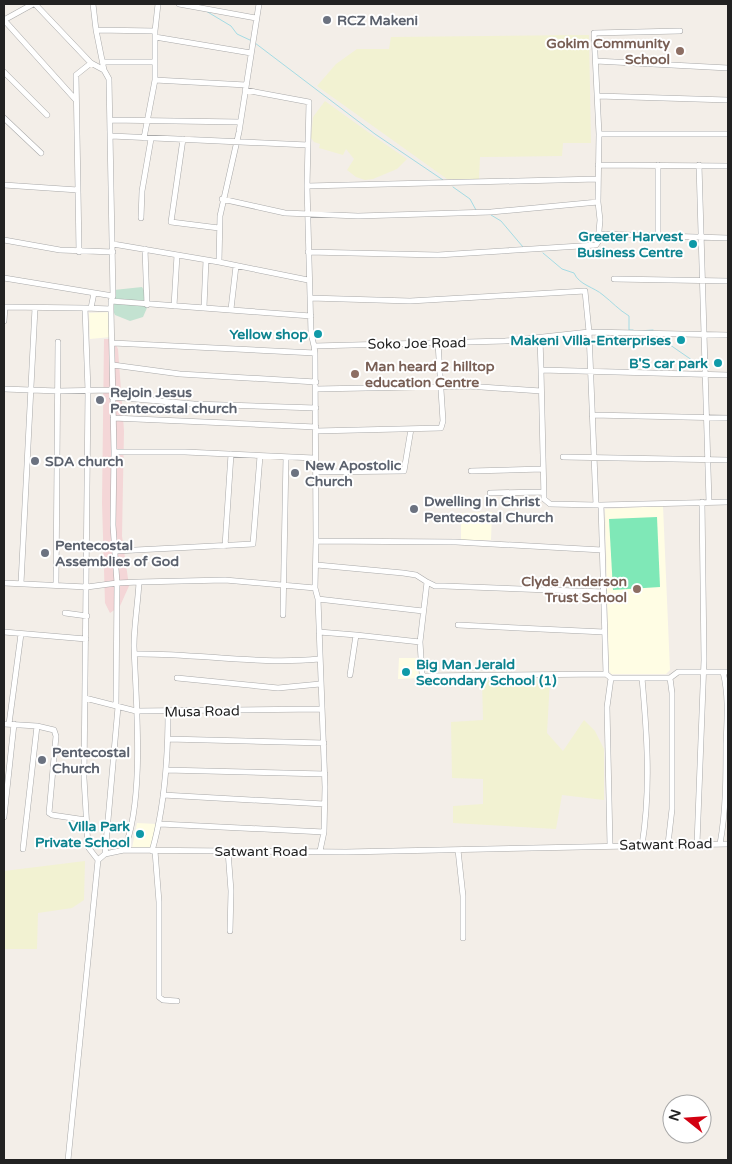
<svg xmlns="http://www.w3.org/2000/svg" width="732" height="1164" font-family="'Varela Round',sans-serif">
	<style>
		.commercial { fill: #f4d6d7 }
		.education { fill: #fffde4 }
		.farmland { fill: #f2f2d2 }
		.wetland { fill: #c3e2d1 }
		.pitch { fill: #7fe8b7 }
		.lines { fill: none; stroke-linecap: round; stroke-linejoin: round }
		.stream { stroke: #a4dbe4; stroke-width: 1 }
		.minor-casing { stroke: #a9a9a9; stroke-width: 6 }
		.minor { stroke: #fff; stroke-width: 5 }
		.worship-dot { fill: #6b7280; stroke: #fff; stroke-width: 2 }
		.education-dot { fill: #8d6e63; stroke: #fff; stroke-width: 2 }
		.culture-dot { fill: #0f9aa8; stroke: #fff; stroke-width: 2 }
		.labels { text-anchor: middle; stroke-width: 4; stroke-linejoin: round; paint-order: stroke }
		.worship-label { font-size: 14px; font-weight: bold; fill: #5b616d; stroke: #fff; text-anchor: start }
		.education-label { font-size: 14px; font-weight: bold; fill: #785e54; stroke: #fff; text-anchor: end }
		.culture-label { font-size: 14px; font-weight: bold; fill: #0d838f; stroke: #fff; text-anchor: end }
		.street-label { font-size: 14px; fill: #222; stroke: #fff }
	</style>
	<rect width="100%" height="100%" fill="#f3eee8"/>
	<path class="commercial" d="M104,339h9l5,10 6,82 -2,105 7,50 -9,20 -10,7 -5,-10 -3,-100z"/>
	<path class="education" d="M110,312l1,25 -21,2 -1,-26z
		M663,506l7,164 -4,4h-55l-2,-4 -4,-161z
		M492,512l-1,28h-30v-27z
		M399,658h21l1,20 -23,1z
		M137,823l20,1 -5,26 -20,-2z"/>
	<path class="farmland" d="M589,35l2,108h-28l-1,13 -82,1 -1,22h-32l-130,-93 19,-22 21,-15h32l2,-12z
		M325,101l50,36 32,22 -10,10 -24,10 -8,1 -9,-3 -9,-7 7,-11 -8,-10 -3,6 -24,-7 1,-4 -6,-2 -3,-4 2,-21z
		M550,679l-3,54 16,18 21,-31 11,11 9,18v51l-42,-5 -6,34 -103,-6v-17l30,-2v-25l-31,-1 -1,-56 32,-2 -1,-40z
		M85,861l-1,39 -12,8 -34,5 -1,36h-33v-78z"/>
	<path class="wetland" d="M142,287l8,14 -7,16 -13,4 -15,-6 -5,-12 4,-13z"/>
	<path class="pitch" d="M657,517l3,70 -47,3 -4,-71z"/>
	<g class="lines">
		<path class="stream" d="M206,11l25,15 6,8 15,7
			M255,43l120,91 68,46
			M453,187l17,12 6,11
			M491,215l10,6 22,26
			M543,253l19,16 12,4c5,12 20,14 29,22 9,7 16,15 26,21v14h4
			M639,331l14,-1
			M660,338l42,29"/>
		<defs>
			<path id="minor" d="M33,4l-29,16 71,79
				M35,4l56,59 13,7
				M93,4l3,26 8,40 5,9 4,217
				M179,4l77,14
				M259,4l-20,128 -19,84 -1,46 89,18
				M96,30l59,1
				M155,37l96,16
				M596,61l132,7
				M104,62h51
				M4,72l43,43
				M155,80l91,5
				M245,90l64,12 -2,84 4,147 3,13
				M598,96l130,4
				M4,118l37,35
				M110,120l130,2
				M599,134h129
				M111,136l197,9
				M144,138l11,-58v-49l3,-27
				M183,139l-12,83 48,6
				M598,165l130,1
				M658,165v71
				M699,165l10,337
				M4,185l74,5 1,62
				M307,186l291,-7
				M78,190l-2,-115 15,-12
				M222,199l63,14 73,3 133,-4 107,-10 1,-68 -5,-101 86,-2
				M141,218l1,-27 9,-52
				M600,234l128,4
				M4,240l56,10 53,2
				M113,244l106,18
				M145,249l2,56
				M308,252l130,3 158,-10 2,-3 2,-22 -2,-18
				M4,278l109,18 -2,5 200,15
				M614,279l114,2
				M310,298l100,3 175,-10 4,41 7,173h5
				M174,306l3,-51
				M204,307l2,-47
				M91,308l3,-15
				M111,309l3,143h71l129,6
				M231,309l5,-43
				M4,321l1,-14 80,1
				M540,338l1,32 187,5
				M113,343l202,10 -1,-7 191,-5 84,-9 139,3
				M315,353l1,188 140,1 146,8
				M113,365l67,9 136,8
				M541,370l3,129 6,5 46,1
				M4,389l54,2 54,-1
				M316,389l151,-3 74,5
				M112,397l82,7 122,4
				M592,415l136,3
				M113,418l203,9
				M316,431l125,-3 2,-7 -5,-78
				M563,457l165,3
				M471,471l72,-2
				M316,472l88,-1 7,-42
				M490,493l53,-1
				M316,541l-1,47 3,11
				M225,546l6,-92
				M116,551l137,-7 7,-88
				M317,565l86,8 13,2 11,7
				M4,583l83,4 30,-4 -4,-58 1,-73
				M21,583l14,-275
				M56,584l2,-242
				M604,592l-160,-6h-9l-8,-4 -7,60 2,32 2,2 182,-2
				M65,613l22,3
				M283,615l3,-158
				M458,625l146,7
				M4,632l82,7
				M319,632l37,3
				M135,654c61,-1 123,11 184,5
				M350,675l6,-40 64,7
				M177,678l101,10 42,-4
				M611,678l-5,-4 -5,-169 127,-3
				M642,678c5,55 9,112 0,167
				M85,698l51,13 185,-2
				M116,706l1,-123 22,-1
				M4,724l33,2 17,4 2,6 -7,77 3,2 34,5
				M9,724l12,-90
				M168,739l156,4
				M166,770l159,4
				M163,795l161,9
				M4,817l10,-93
				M160,824l164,8
				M668,844l4,-35v-116l-2,-15
				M697,844l7,-184 -2,-158
				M720,844c6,-33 6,-66 6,-100 1,-23 3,-49 -3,-72
				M610,845l-3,-138 4,-29h59l8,-6h50
				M23,849l14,-123
				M124,850c21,-50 12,-148 10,-204 0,-21 4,-43 5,-64l86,-2 90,8
				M458,850l5,46v42
				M152,851c13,-45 16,-92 16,-139
				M155,851l4,51v95l4,3 14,1
				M228,851l3,40 -1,40
				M320,851l4,-19 1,-45 -7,-188 105,12
				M105,854l13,-147
				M98,860l-10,-13 -4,-69 4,-387 -3,-83 26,1v-8
				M68,1160l30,-300 7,-6 19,-4 222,2 382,-8"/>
		</defs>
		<use href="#minor" class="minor-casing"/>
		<use href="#minor" class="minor"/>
	</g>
	<g class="worship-dot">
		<circle cx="327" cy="20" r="5"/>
		<circle cx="100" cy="400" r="5"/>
		<circle cx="35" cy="461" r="5"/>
		<circle cx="295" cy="473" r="5"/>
		<circle cx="414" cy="509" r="5"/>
		<circle cx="45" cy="553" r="5"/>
		<circle cx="42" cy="760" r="5"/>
	</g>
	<g class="education-dot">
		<circle cx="680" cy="51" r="5"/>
		<circle cx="355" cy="374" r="5"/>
		<circle cx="637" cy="589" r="5"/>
	</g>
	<g class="culture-dot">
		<circle cx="693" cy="244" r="5"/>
		<circle cx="318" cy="334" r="5"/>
		<circle cx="681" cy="340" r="5"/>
		<circle cx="718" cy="363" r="5"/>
		<circle cx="406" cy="672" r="5"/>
		<circle cx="140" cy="834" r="5"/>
	</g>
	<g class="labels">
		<g class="worship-label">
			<text x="337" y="25">RCZ Makeni</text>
			<text x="110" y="397">Rejoin Jesus<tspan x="110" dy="16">Pentecostal church</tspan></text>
			<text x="45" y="466">SDA church</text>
			<text x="305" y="470">New Apostolic<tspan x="305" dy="16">Church</tspan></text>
			<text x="424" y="506">Dwelling In Christ<tspan x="424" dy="16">Pentecostal Church</tspan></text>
			<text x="55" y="550">Pentecostal<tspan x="55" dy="16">Assemblies of God</tspan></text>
			<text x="52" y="757">Pentecostal<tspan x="52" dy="16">Church</tspan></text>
		</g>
		<g class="education-label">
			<text x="670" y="48">Gokim Community<tspan x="670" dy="16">School</tspan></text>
			<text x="365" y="371" text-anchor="start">Man heard 2 hilltop<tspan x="365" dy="16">education Centre</tspan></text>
			<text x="627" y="586">Clyde Anderson<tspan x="627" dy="16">Trust School</tspan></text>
		</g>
		<g class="culture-label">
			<text x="683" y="241">Greeter Harvest<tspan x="683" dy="16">Business Centre</tspan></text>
			<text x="308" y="339">Yellow shop</text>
			<text x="671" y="345">Makeni Villa-Enterprises</text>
			<text x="708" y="368">B'S car park</text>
			<text x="416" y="669" text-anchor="start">Big Man Jerald<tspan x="416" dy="16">Secondary School (1)</tspan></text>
			<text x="130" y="831">Villa Park<tspan x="130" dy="16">Private School</tspan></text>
		</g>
		<g class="street-label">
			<text transform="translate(417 343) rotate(-1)" y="5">Soko Joe Road</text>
			<text transform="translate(202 711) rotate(-1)" y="5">Musa Road</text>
			<text transform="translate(666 844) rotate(-1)" y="5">Satwant Road</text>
			<text x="261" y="856">Satwant Road</text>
		</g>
	</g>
	<rect width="732" height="1164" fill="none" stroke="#222222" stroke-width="10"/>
	<g transform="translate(687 1119) rotate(287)"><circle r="24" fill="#ffffff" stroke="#a7a7a7"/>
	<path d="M0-4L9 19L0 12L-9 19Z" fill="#d30011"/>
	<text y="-8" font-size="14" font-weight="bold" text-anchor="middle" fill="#222222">N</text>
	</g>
</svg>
